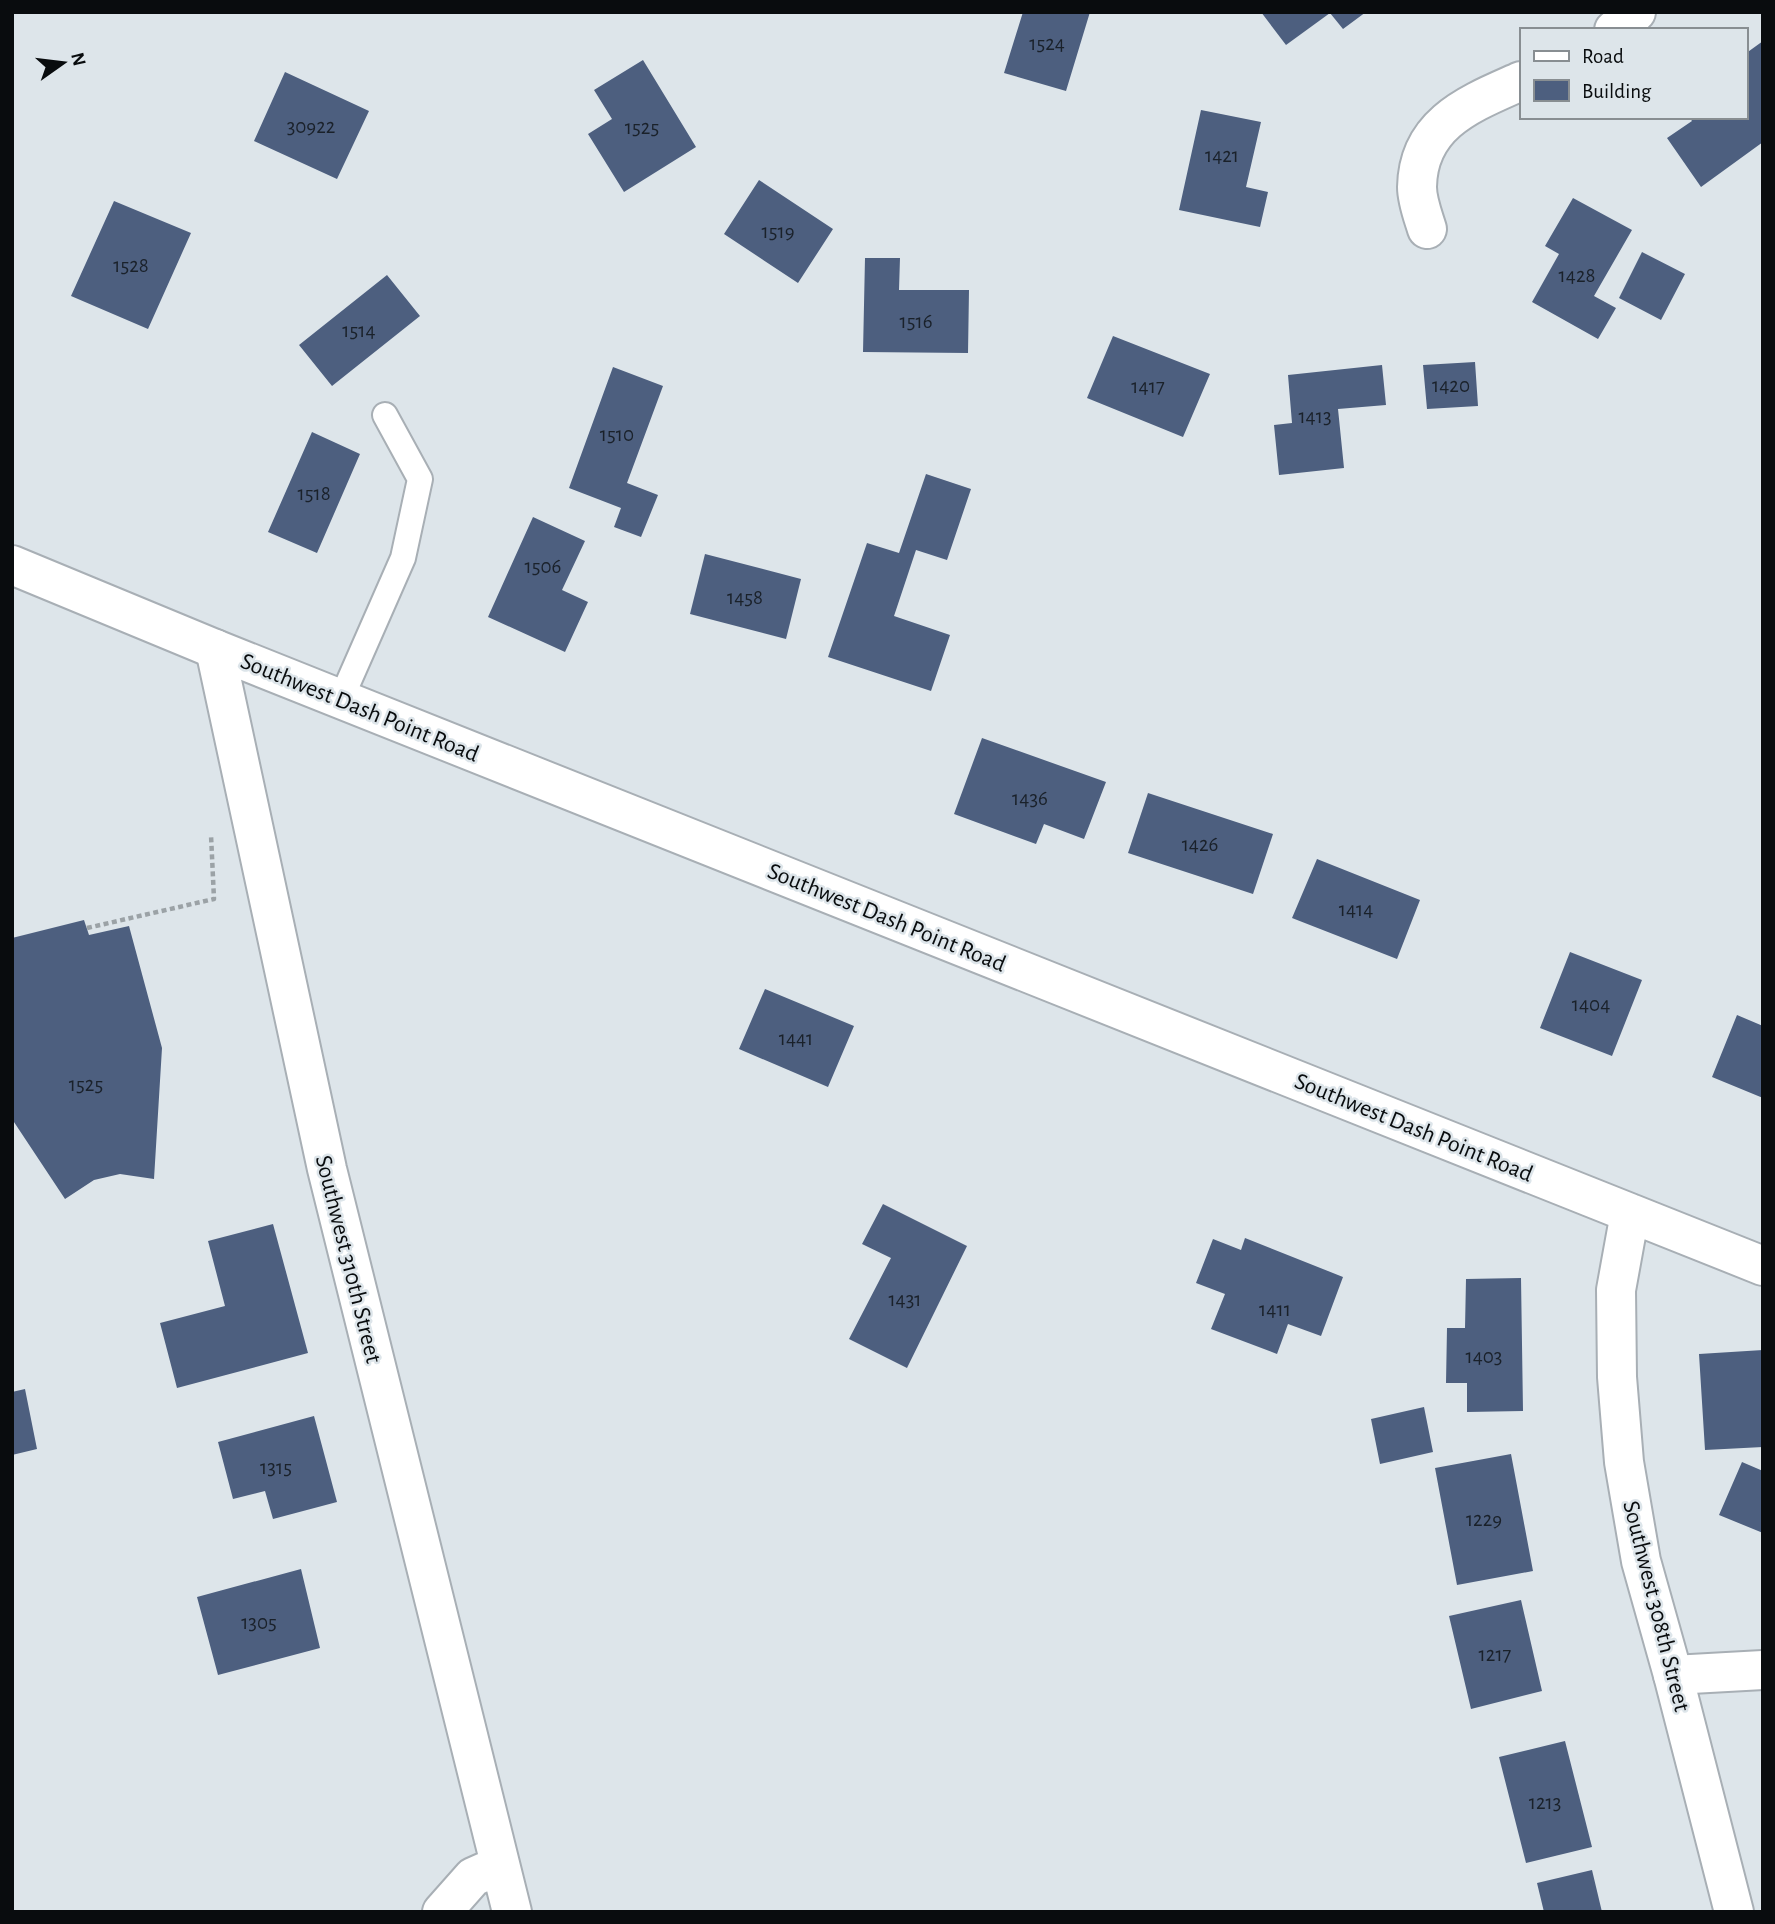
<svg xmlns="http://www.w3.org/2000/svg" width="1775" height="1924" font-family="'Alegreya Sans',sans-serif">
	<style>
		.building { fill: #4d5f7f }
		.lines { fill: none; stroke-linecap: round; stroke-linejoin: round }
		.lane-casing { stroke: #a8afb5; stroke-width: 28 }
		.street-casing { stroke: #a8afb5; stroke-width: 42 }
		.secondary-casing { stroke: #a8afb5; stroke-width: 42 }
		.path { stroke: #9ba2a6; stroke-width: 4.5; stroke-dasharray: 5 3.5; stroke-linecap: butt }
		.lane { stroke: #fff; stroke-width: 24 }
		.street { stroke: #fff; stroke-width: 38 }
		.secondary { stroke: #fff; stroke-width: 38 }
		.labels { text-anchor: middle; stroke-width: 5; stroke-linejoin: round; paint-order: stroke }
		.number-label { font-size: 21px; fill: #1a212a }
		.street-label { font-size: 24px; fill: #090c0e; stroke: #dde5ea }
	</style>
	<rect width="100%" height="100%" fill="#dde5ea"/>
	<path class="building" d="M1023,12h67l-24,79 -62,-18z
		M1261,12h105l-23,17 -13,-16 -44,32z
		M1763,41v101l-62,45 -34,-49 25,-17 -3,-4h56v-63z
		M643,60l53,87 -72,45 -36,-58 24,-15 -18,-29z
		M285,72l84,39 -32,68 -83,-38z
		M1201,110l60,12 -15,65 22,5 -8,35 -81,-17z
		M759,180l74,49 -35,54 -74,-49z
		M1573,198l59,32 -38,66 22,12 -18,31 -66,-37 27,-48 -14,-8z
		M114,201l77,32 -43,96 -77,-33z
		M1642,252l43,22 -24,46 -42,-22z
		M865,258h35l-1,32h70l-1,63 -105,-1z
		M387,275l33,41 -88,70 -33,-41z
		M1113,336l97,38 -27,63 -96,-39z
		M1475,362l3,44 -51,3 -4,-44z
		M1382,365l4,40 -48,4 6,59 -65,7 -5,-50 18,-2 -4,-48z
		M613,367l50,19 -36,97 31,12 -17,42 -27,-10 7,-19 -52,-20z
		M312,432l48,22 -43,99 -49,-21z
		M926,474l45,15 -24,71 -31,-10 -22,66 56,19 -19,56 -103,-34 39,-114 32,10z
		M533,517l52,24 -23,49 26,12 -23,50 -77,-35z
		M705,554l96,25 -15,60 -96,-25z
		M982,738l124,44 -22,57 -40,-15 -8,20 -82,-30z
		M1148,793l125,41 -20,60 -125,-41z
		M1317,859l103,41 -23,59 -105,-41z
		M84,920l5,15 40,-9 33,122 -8,131 -34,-5 -26,6 -29,19 -53,-80v-181z
		M1570,952l72,28 -30,76 -72,-28z
		M765,989l89,37 -26,61 -89,-38z
		M1737,1015l26,11v72l-51,-21z
		M883,1204l84,42 -60,122 -58,-29 42,-81 -29,-14z
		M273,1224l35,129 -131,35 -17,-65 65,-17 -17,-65z
		M1245,1238l98,39 -22,59 -33,-12 -11,30 -66,-25 14,-35 -29,-11 17,-44 28,11z
		M1521,1278l2,133 -56,1v-29h-21l1,-55h18l1,-49z
		M1763,1350v97l-58,3 -6,-96z
		M25,1389l12,60 -25,6v-63z
		M1424,1407l9,45 -53,12 -9,-45z
		M314,1416l23,86 -64,17 -8,-28 -32,8 -15,-57z
		M1511,1454l22,117 -76,14 -22,-117z
		M1742,1462l21,9v62l-44,-18z
		M301,1569l19,79 -102,27 -21,-78z
		M1521,1600l21,91 -71,18 -22,-93z
		M1565,1741l27,106 -66,16 -27,-106z
		M1592,1870l10,42h-58l-7,-29z"/>
	<g class="lines">
		<defs>
			<path id="lane" d="M341,699l62,-141 17,-79 -35,-64"/>
			<path id="street" d="M1614,30l22,-18
				M1427,229c-4,-13 -10,-28 -10,-42 1,-65 55,-84 104,-106
				M215,649l112,520 185,743
				M1673,1675l90,-5
				M442,1912l31,-35 27,-12"/>
			<path id="secondary" d="M12,565l203,84 1548,617
				M1630,1213l-14,77 1,87 7,85 17,99 32,114 61,237"/>
		</defs>
		<use href="#lane" class="lane-casing"/>
		<use href="#street" class="street-casing"/>
		<use href="#secondary" class="secondary-casing"/>
		<path class="path" d="M87,928l127,-29 -3,-64"/>
		<use href="#lane" class="lane"/>
		<use href="#street" class="street"/>
		<use href="#secondary" class="secondary"/>
	</g>
	<g class="labels">
		<g class="number-label">
			<text x="1047" y="50">1524</text>
			<text x="311" y="133">30922</text>
			<text x="642" y="134">1525</text>
			<text x="1222" y="162">1421</text>
			<text x="778" y="238">1519</text>
			<text x="131" y="272">1528</text>
			<text x="1577" y="282">1428</text>
			<text x="916" y="328">1516</text>
			<text x="359" y="337">1514</text>
			<text x="1451" y="392">1420</text>
			<text x="1148" y="393">1417</text>
			<text x="1315" y="423">1413</text>
			<text x="617" y="441">1510</text>
			<text x="314" y="500">1518</text>
			<text x="543" y="573">1506</text>
			<text x="745" y="604">1458</text>
			<text x="1030" y="805">1436</text>
			<text x="1200" y="851">1426</text>
			<text x="1356" y="916">1414</text>
			<text x="1591" y="1011">1404</text>
			<text x="796" y="1045">1441</text>
			<text x="86" y="1091">1525</text>
			<text x="905" y="1306">1431</text>
			<text x="1275" y="1316">1411</text>
			<text x="1484" y="1363">1403</text>
			<text x="276" y="1474">1315</text>
			<text x="1484" y="1526">1229</text>
			<text x="259" y="1629">1305</text>
			<text x="1495" y="1661">1217</text>
			<text x="1545" y="1809">1213</text>
		</g>
		<g class="street-label">
			<text transform="translate(360 707) rotate(22)" y="8">Southwest Dash Point Road</text>
			<text transform="translate(887 917) rotate(22)" y="8">Southwest Dash Point Road</text>
			<text transform="translate(1414 1127) rotate(22)" y="8">Southwest Dash Point Road</text>
			<text transform="translate(349 1259) rotate(76)" y="8">Southwest 310th Street</text>
			<text transform="translate(1657 1606) rotate(76)" y="8">Southwest 308th Street</text>
		</g>
	</g>
	<rect width="1775" height="1924" fill="none" stroke="#090c0e" stroke-width="28"/>
	<rect x="1520" y="28" width="228" height="91" fill="#dde5ea" stroke="#888e92" stroke-width="2"/>
	<rect x="1534" y="51" width="35" height="10" fill="#ffffff" stroke="#888e92" stroke-width="2"/>
	<text x="1582" y="63" font-size="21" fill="#090c0e">Road</text>
	<rect x="1534" y="80" width="35" height="21" fill="#4d5f7f" stroke="#888e92" stroke-width="2"/>
	<text x="1582" y="98" font-size="21" fill="#090c0e">Building</text>
	<g transform="translate(63 63) rotate(76)" stroke="#dde5ea" stroke-width="5" paint-order="stroke">
	<path d="M0-5L12 26L0 18L-12 26Z" fill="#090c0e"/>
	<text y="-10" font-size="19" font-weight="bold" text-anchor="middle" fill="#090c0e">N</text>
	</g>
</svg>
